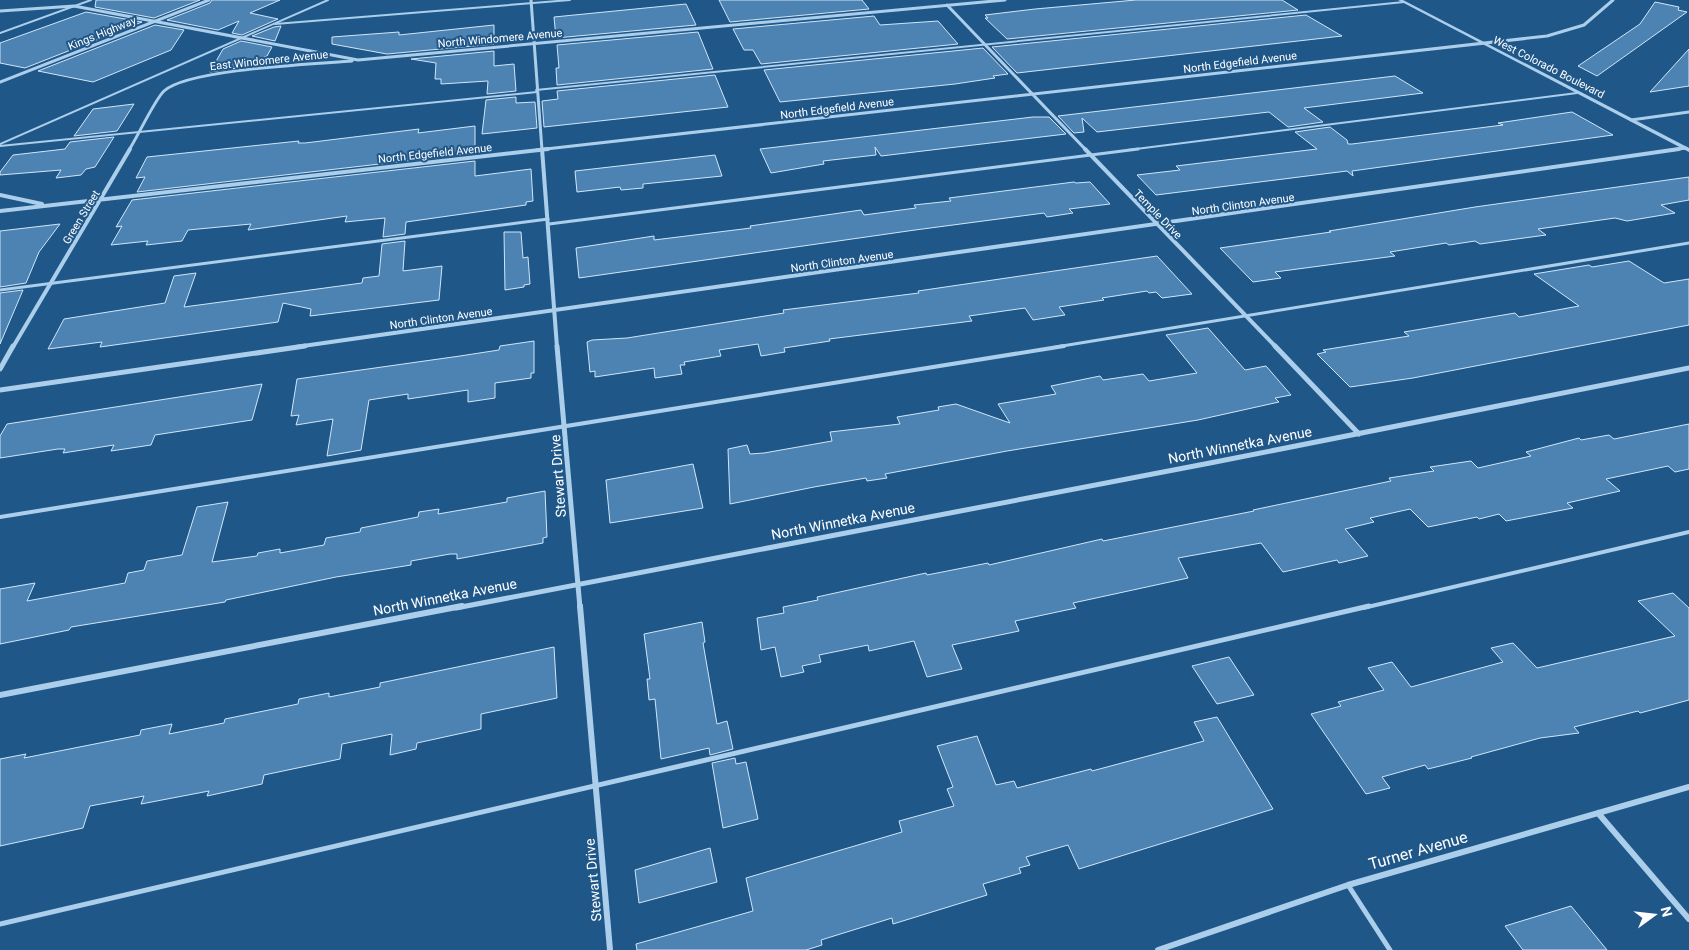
<svg xmlns="http://www.w3.org/2000/svg" width="1689" height="950" font-family="Roboto,sans-serif">
	<style>
		.building { fill: #4d83b2; stroke: #d0e6f8 }
		.lines { fill: none; stroke-linecap: round; stroke-linejoin: round }
		.service-far3 { stroke: #abceeb; stroke-width: 2 }
		.service-far2 { stroke: #abceeb; stroke-width: 3 }
		.service-far1 { stroke: #abceeb; stroke-width: 4 }
		.service { stroke: #abceeb; stroke-width: 5 }
		.minor-far3 { stroke: #abceeb; stroke-width: 3 }
		.minor-far2 { stroke: #abceeb; stroke-width: 4 }
		.minor-far1 { stroke: #abceeb; stroke-width: 5 }
		.minor { stroke: #abceeb; stroke-width: 6 }
		.tertiary { fill: #abceeb; fill-rule: evenodd }
		.labels { text-anchor: middle; stroke-width: 4; stroke-linejoin: round; paint-order: stroke }
		.far-street-label { font-size: 11px; fill: #fff; stroke: #205789 }
		.street-label { font-size: 14px; fill: #fff; stroke: #205789 }
		.near-street-label { font-size: 16px; fill: #fff; stroke: #205789 }
	</style>
	<rect width="100%" height="100%" fill="#205789"/>
	<path class="building" d="M96,0h104l-46,18 -59,-11z
		M212,0h68l-30,13 28,6 -36,16 -10,-2 7,-12 -21,9 -51,-10 43,-17z
		M719,0h143l7,9 -139,13z
		M1136,0h146l16,10 -291,29 -22,-21h3l-3,-3 50,-6z
		M1655,2l24,5 -1,3 9,2 -90,64 -19,-10 62,-42z
		M686,4l10,21 -140,13 -2,-21z
		M86,12l56,10 -117,46 -25,-5v-20z
		M1306,15l36,21 -325,37 -25,-26z
		M874,16l6,9 58,-4 20,23 -197,20 -8,-14h-9l-11,-21z
		M155,25l29,5 -13,20 -78,32 -55,-11z
		M494,25v19l-107,10 -55,-10v-7l67,-5v3z
		M281,26l-6,15 -23,-5 22,-9z
		M698,32l15,37 -156,16 -1,-17h3l-2,-23z
		M241,41l31,6 -5,9 -23,11 -34,5 13,-23z
		M983,48l25,26 -15,2 2,2 -40,6 -175,18 -16,-32z
		M1689,49v37l-39,6z
		M494,51v15l20,-2 2,27 -29,3 1,-13 -47,3v-5h-6l1,-16 -25,-4z
		M715,75l13,32 -184,20 -2,-26 16,-2 -1,-8z
		M1395,76l28,17 -119,15 19,14 -35,5 -19,-15 -172,20 -15,-14 2,14 -10,1 -16,-17z
		M516,97v6l19,-1 2,26 -55,6 4,-34z
		M134,104l-17,27 -43,5 19,-27z
		M1572,112l41,23 -261,36 1,5 -6,-5 -191,24 -19,-20 43,-5 -4,-4 141,-17 -22,-17 35,-5 17,13 1,4h4l151,-19 -5,-2z
		M1033,117h16l17,17 -185,22 -6,-9 1,8 -53,6 1,3 -53,9 -11,-24z
		M475,126v27l-338,39 8,-15 -9,1 11,-21 152,-16 -1,2h7l114,-14 -1,4z
		M114,137l-19,30 -9,2 -5,6 -25,3 5,-8 -61,5v-3l13,-17 52,-6 5,-7z
		M715,155l7,21 -79,8v4l-22,2 -1,-3 -43,5 -2,-21z
		M475,161v15l56,-7 2,32 -7,1v3l-120,17 -1,12 -22,3 2,-19 -40,4 2,-6 -99,14 3,-6 -63,6 -6,11 -36,4 2,-4 -37,4 11,-19 -6,1 16,-27z
		M1689,177v23l-28,5 14,8 -48,8 -12,-3 -77,11 8,6 -66,9 -5,-3 -26,4 -3,-2 -56,9 5,4 -120,16 6,6 -28,4 -33,-34 111,-16 -2,-1 146,-24z
		M1074,182l2,1 14,-1 20,22 -41,5 4,4 -26,4 -3,-4 -129,17 -336,48 -3,-30 78,-12v4l97,-12 -1,-2 111,-16 3,5 52,-7 -2,-3 37,-4 -2,-3z
		M60,224l-21,28 -13,31 -26,4v-56z
		M504,232h17l2,26 5,-1 2,27 -6,1v2l-19,3z
		M405,241l-2,30 39,-5 -3,34 -129,16 1,-7 -28,-6 -5,19 -178,25 2,-5 -54,7 16,-30 101,-16 9,-27 22,-3 -12,34 178,-24 1,-5 16,-2 3,-32z
		M1157,256l35,38 -30,4 -6,-6 -7,1 -2,-2 -45,7 2,2 -45,7 6,8 -32,5 -8,-12 -56,8 3,5 -143,18 1,2 -46,7 1,4 -24,4 -3,-12 -39,6 2,6 -37,6 1,3h-5l2,9 -27,4 -1,-10 -59,9v-6l-5,1 -3,-30 5,-2 35,-2 157,-25 -1,-3 136,-17 -1,-2z
		M1629,261l35,22 25,-4v46l-276,53 -63,9 -33,-33 9,-2 -3,-2 86,-14 -5,-4 111,-19 4,4 60,-11 -45,-32 55,-9 3,2z
		M23,290l-23,54v-51z
		M1208,328l37,42 21,-4 25,29 -16,3 4,4 -81,18 -191,31 -122,23 2,4 -20,3 -1,-3 -52,9 -84,17 -2,-55 19,-4 3,9 14,-1 68,-12 -2,-9 70,-8 -3,-7 42,-7 -1,-3 18,-3 54,19 -12,-19 58,-10 -5,-8 49,-10 3,4 40,-6 6,7 48,-8 -31,-38z
		M534,341v32h-3v5l-36,5v15l-27,4v-12l-60,9v-5l-39,6 -8,50 -34,6 6,-37 -37,6 3,-10 -8,1 6,-37 163,-23 39,-6 1,-4z
		M262,384l-10,36 -97,15 -4,10 -40,6 3,-6 -51,8 2,-4h-7l-58,9v-22l7,-12z
		M1689,424v45l-14,3 -7,-6 -62,13 14,12 -53,12 6,5 -67,13 -7,-7 -20,5 -2,-2 -49,10 -18,-18 -40,9 4,4 -29,7 23,27 -29,7 -2,-3 -54,12 -22,-29 -83,15 10,20 -115,25 3,5 -61,13 4,10 -67,14 10,24 -35,8 -13,-36 -45,10 -1,-6 -49,10 2,7 -19,4 2,6 -23,5 -6,-30 -14,3 -4,-32 27,-5 -1,-6 35,-7 -1,-3 109,-24 1,2 61,-12 1,2 113,-26 1,2 151,-30 -1,-1 138,-29 -2,-3 45,-7 -4,-4 41,-6 7,7 53,-12 -5,-4 53,-14 2,2 28,-5 5,4z
		M693,464l10,44 -93,15 -4,-43z
		M545,491l2,46 -4,1v5l-86,16v-5h-7l-39,7v4l-75,12 -110,23 -1,2 -154,25 -2,3 -69,14v-55l35,-6 -8,18 98,-18 3,-10 16,-3 3,-9 35,-6 15,-48 31,-5 -16,60 45,-6 1,-3 22,-4v4l44,-8 2,-7 34,-6 1,-4 57,-11 1,-5 20,-3 -1,5 69,-12v-4z
		M1673,593l16,15v92l-49,13 -2,-2 -64,16 5,6 -39,5 -69,19 1,1 -44,11 -3,-4 -43,12 8,11 -24,6 -55,-80 30,-8 -3,-4 46,-12 -16,-22 24,-6 19,25 92,-25 -12,-14 22,-5 24,25 138,-32 -37,-35z
		M702,622l3,20 -2,1 14,81 10,-3 6,28 -23,6 -1,-7 -48,11 -6,-60 -6,1 -2,-21h3l-6,-45z
		M554,647l3,51 -76,16v15l-64,14 -1,6 -26,6 2,-21 -50,10 -2,15 -76,16 -2,9 -55,12 2,-5 -68,13 3,-8 -54,10 -7,22 -83,18v-87l26,-5 -2,4 116,-23 1,-5 31,-6 -3,10 55,-11 1,-4 73,-15 1,-5 30,-6v4l51,-10v-4z
		M1229,657l25,38 -37,9 -25,-38z
		M1217,717l56,92 -194,60 -11,-24 -42,12 4,8 -11,3 2,5 -38,11 4,11 -94,29 -1,-6 -71,22 1,5 -16,5h-169l-1,-6 117,-33 -7,-33 156,-46 -3,-11 55,-15 -7,-17 6,-2 -16,-41 40,-10 19,49 18,-4 3,7 74,-19 1,2 112,-30 -10,-19z
		M735,758l1,6 10,-2 12,57 -35,9 -11,-65z
		M710,848l7,34 -78,21 -4,-33z
		M1571,906l36,44h-84l-18,-24z"/>
	<g class="lines">
		<path class="service-far3" d="M275,24l295,-24
			M0,33l91,-33
			M536,90l868,-88
			M0,144l328,-144
			M0,146l537,-54
			M1128,150l449,-57"/>
		<path class="service-far2" d="M549,224l589,-75
			M0,290l548,-71
			M1056,347l633,-104"/>
		<path class="service-far1" d="M0,517l1064,-171
			M1363,608l326,-76"/>
		<path class="service" d="M1348,885l42,65
			M0,924l1369,-318"/>
		<path class="minor-far3" d="M531,0l11,150
			M947,5l139,145
			M0,11l74,-5 284,54 647,-60
			M0,82l209,-82
			M1631,120l58,-8
			M129,150c8,-12 26,-51 35,-59 24,-22 151,-27 188,-30
			M537,150l1010,-114 37,-11 29,-25
			M1671,150l15,-2"/>
		<path class="minor-far2" d="M542,149l15,198
			M1085,149l191,198
			M0,195l42,9
			M0,211l548,-62
			M13,347l117,-198
			M296,347l1383,-198"/>
		<path class="minor-far1" d="M557,346l23,262
			M1275,346l84,88
			M0,369l13,-23
			M0,390l305,-44
			M456,608l754,-145 479,-95"/>
		<path class="minor" d="M580,606l30,344
			M0,695l462,-89
			M1598,813l91,106
			M1158,950l190,-65 341,-98"/>
		<path class="tertiary" d="M1398,0h5l286,148v4z"/>
	</g>
	<g class="labels">
		<g class="far-street-label">
			<text transform="translate(102 33) rotate(-22)" y="4">Kings Highway</text>
			<text transform="translate(500 38) rotate(-5)" y="4">North Windomere Avenue</text>
			<text transform="translate(269 60) rotate(-6)" y="4">East Windomere Avenue</text>
			<text transform="translate(1240 62) rotate(-7)" y="4">North Edgefield Avenue</text>
			<text transform="translate(1549 67) rotate(27)" y="4">West Colorado Boulevard</text>
			<text transform="translate(837 108) rotate(-7)" y="4">North Edgefield Avenue</text>
			<text transform="translate(435 153) rotate(-6)" y="4">North Edgefield Avenue</text>
			<text transform="translate(1243 204) rotate(-8)" y="4">North Clinton Avenue</text>
			<text transform="translate(1158 214) rotate(46)" y="4">Temple Drive</text>
			<text transform="translate(81 217) rotate(-59)" y="4">Green Street</text>
			<text transform="translate(842 261) rotate(-8)" y="4">North Clinton Avenue</text>
			<text transform="translate(441 318) rotate(-8)" y="4">North Clinton Avenue</text>
		</g>
		<g class="street-label">
			<text transform="translate(1240 445) rotate(-11)" y="5">North Winnetka Avenue</text>
			<text transform="translate(558 476) rotate(-94)" y="5">Stewart Drive</text>
			<text transform="translate(843 521) rotate(-11)" y="5">North Winnetka Avenue</text>
			<text transform="translate(445 597) rotate(-11)" y="5">North Winnetka Avenue</text>
			<text transform="translate(593 880) rotate(-95)" y="5">Stewart Drive</text>
		</g>
		<g class="near-street-label">
			<text transform="translate(1418 850) rotate(-16)" y="6">Turner Avenue</text>
		</g>
	</g>
	<g transform="translate(1654 915) rotate(75)" stroke="#205789" stroke-width="4" paint-order="stroke">
	<path d="M0-4L9 19L0 12L-9 19Z" fill="#ffffff"/>
	<text y="-8" font-size="14" font-weight="bold" text-anchor="middle" fill="#ffffff">N</text>
	</g>
</svg>
